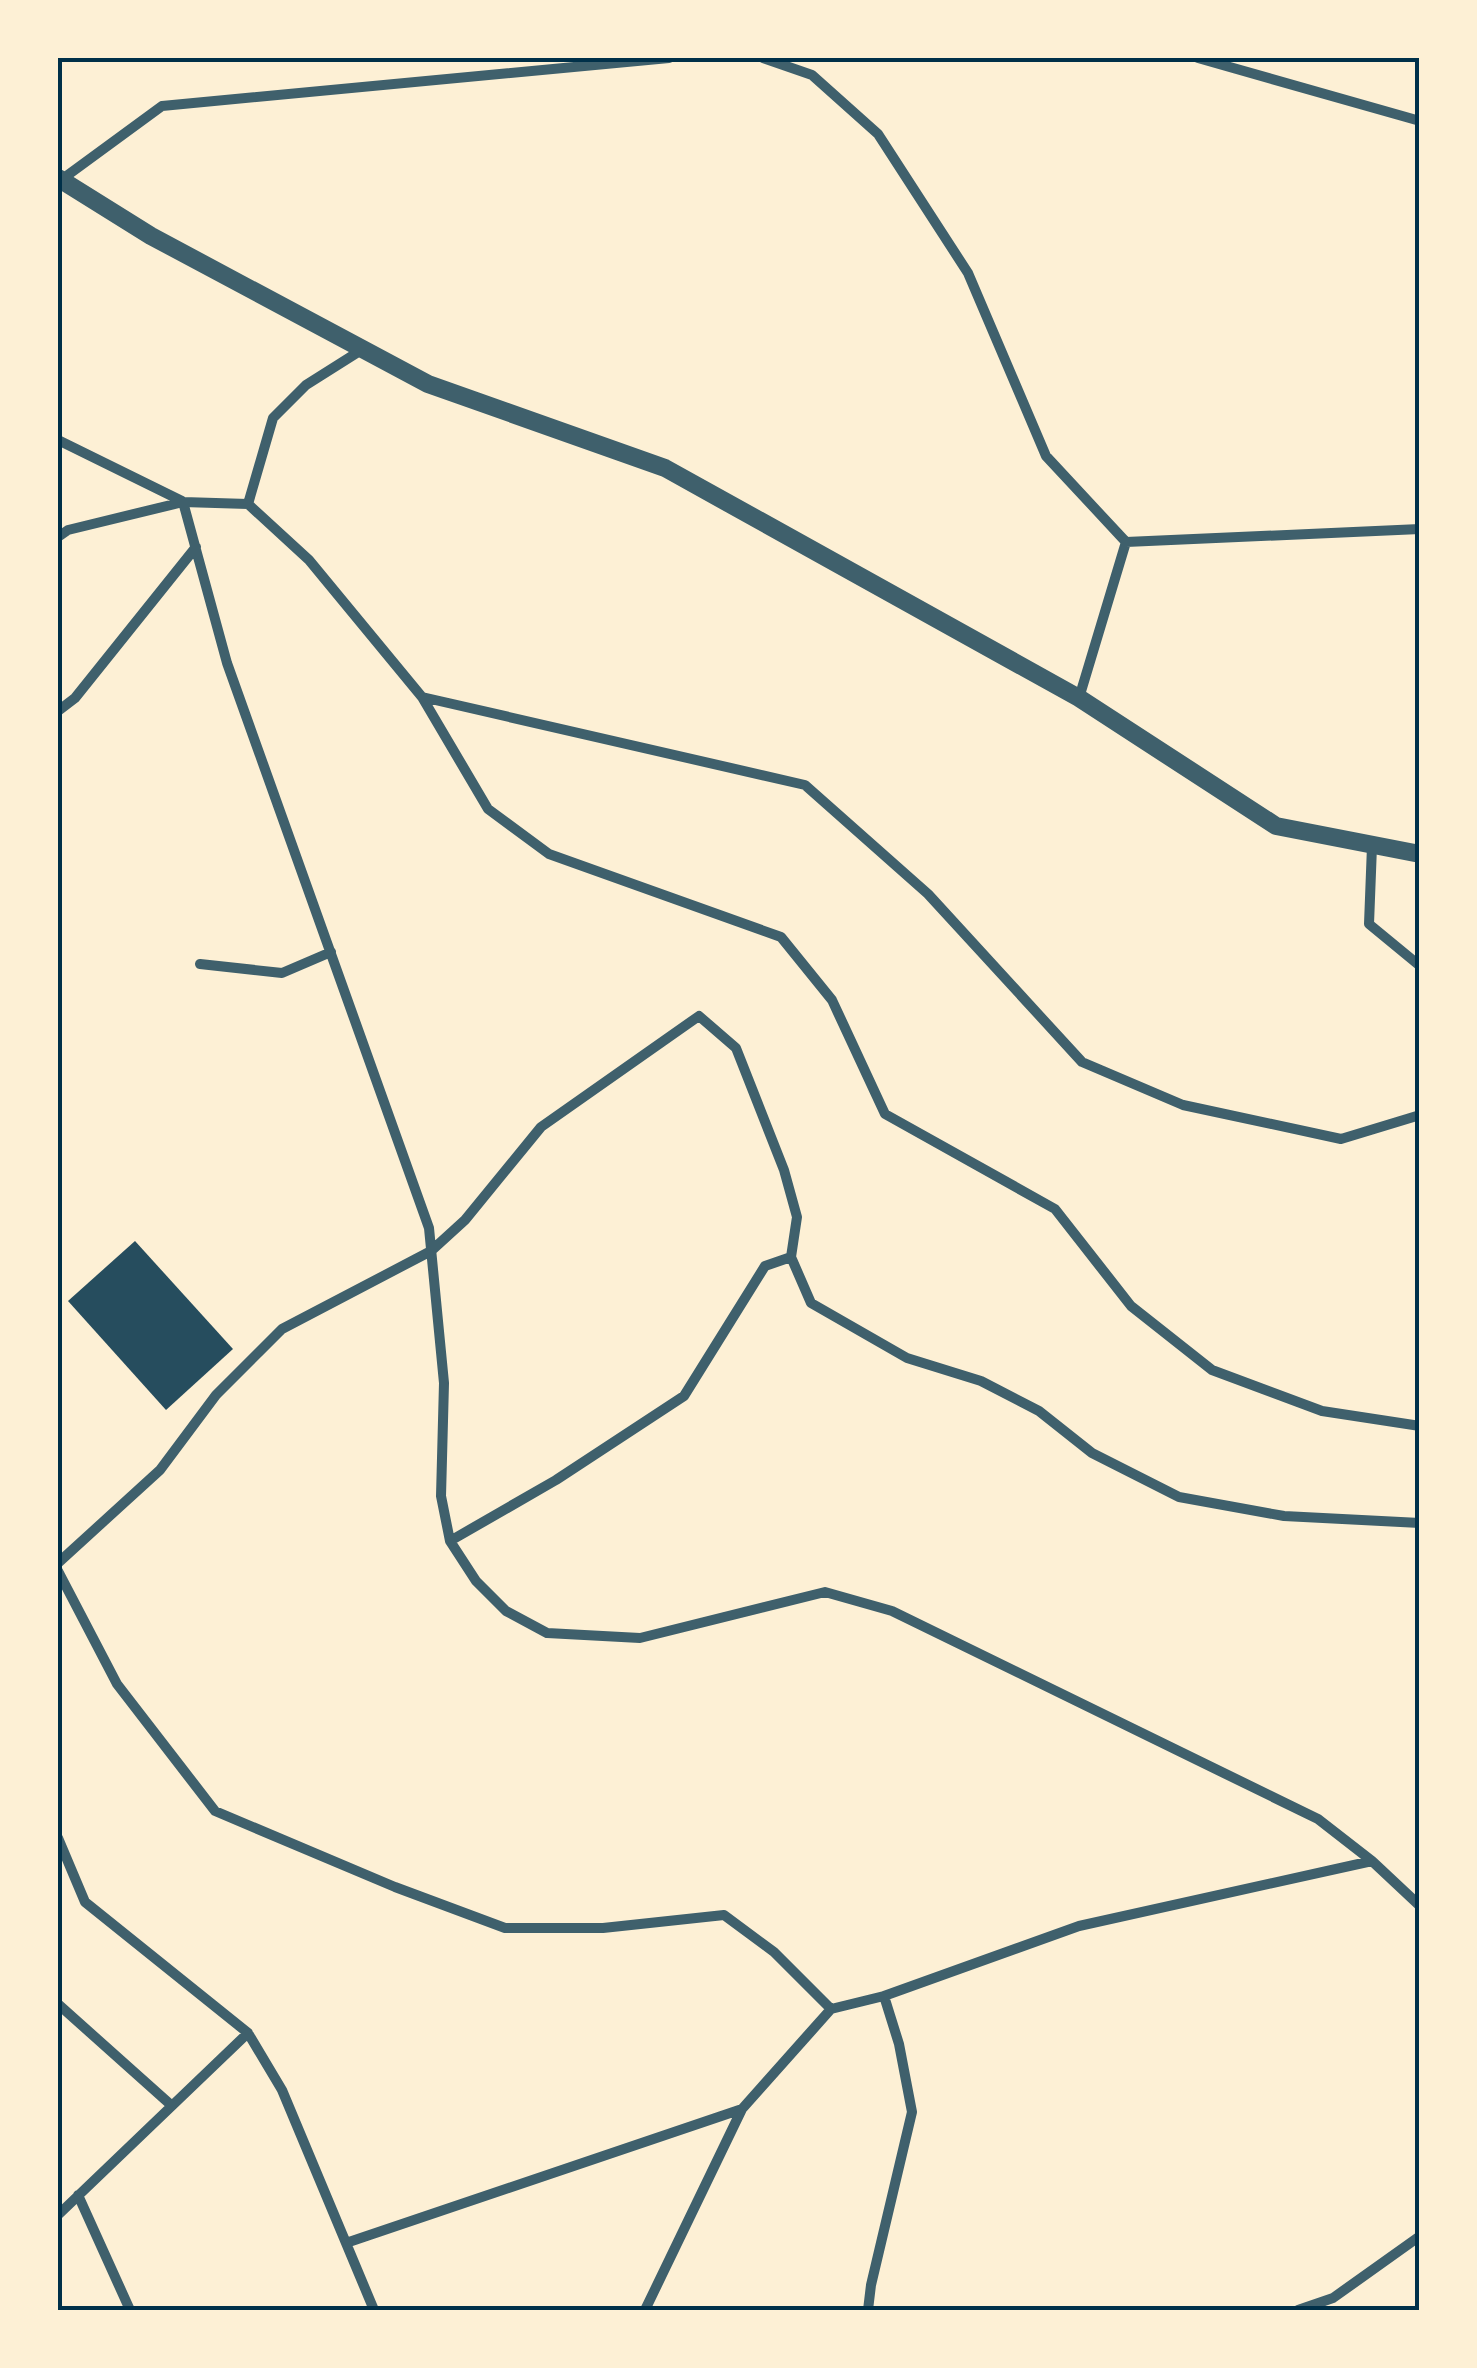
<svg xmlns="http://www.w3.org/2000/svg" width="1477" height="2368" font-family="Lora,serif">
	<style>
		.building { fill: #264d5e }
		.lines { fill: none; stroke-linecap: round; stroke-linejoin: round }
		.minor { stroke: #3f606c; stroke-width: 10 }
		.tertiary { stroke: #3f606c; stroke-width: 18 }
		.neatline { fill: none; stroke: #003049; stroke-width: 4 }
	</style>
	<rect width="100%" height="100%" fill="#fdf0d5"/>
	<path class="building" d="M135,1241l98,108 -67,61 -98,-109z"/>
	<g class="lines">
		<path class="minor" d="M763,58l49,17 66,59 90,139 78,183 80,86
			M1198,58l222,63
			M61,180l101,-74 507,-48
			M58,440l124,61
			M183,502l44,161 202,565 15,155 -3,113 9,45 26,40 30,30 41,22 93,5 185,-46 67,19 426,208 54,42 48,45
			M248,504l25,-86 33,-33 57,-36
			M58,537l10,-7 115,-28 65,2 61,56 113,137 66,112 61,45 232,83 51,63 53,114 170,95 76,97 81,64 110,41 98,15
			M422,697l383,88 123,109 154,168 101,43 158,34 79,-24
			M1079,698l47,-156 294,-13
			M58,711l17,-13 121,-151
			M1372,846l-3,78 51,42
			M200,964l82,9 49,-21
			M791,1257l20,46 96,55 74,23 58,30 53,42 87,44 105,19 136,7
			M58,1563l102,-93 56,-75 66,-66 149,-78 34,-31 76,-93 158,-111 37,32 48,122 13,47 -6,40 -26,9 -81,130 -128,84 -106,61
			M58,1571l59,113 98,127 180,76 110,41h98l121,-13 50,37 57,57
			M58,1838l27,64 163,131 34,57 92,220
			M884,1996l195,-70 293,-65
			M58,2004l113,101
			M831,2009l53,-13 15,48 13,68 -41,173 -3,25
			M78,2195l52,115
			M58,2215l190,-182
			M346,2243l396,-134 89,-100
			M645,2310l97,-201
			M1298,2310l35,-12 87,-62"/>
		<path class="tertiary" d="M58,178l93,58 277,148 237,84 414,230 197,128 144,28"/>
	</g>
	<rect width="1477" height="2368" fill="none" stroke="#fdf0d5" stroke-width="120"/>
	<rect x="60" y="60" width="1357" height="2248" class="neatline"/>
</svg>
